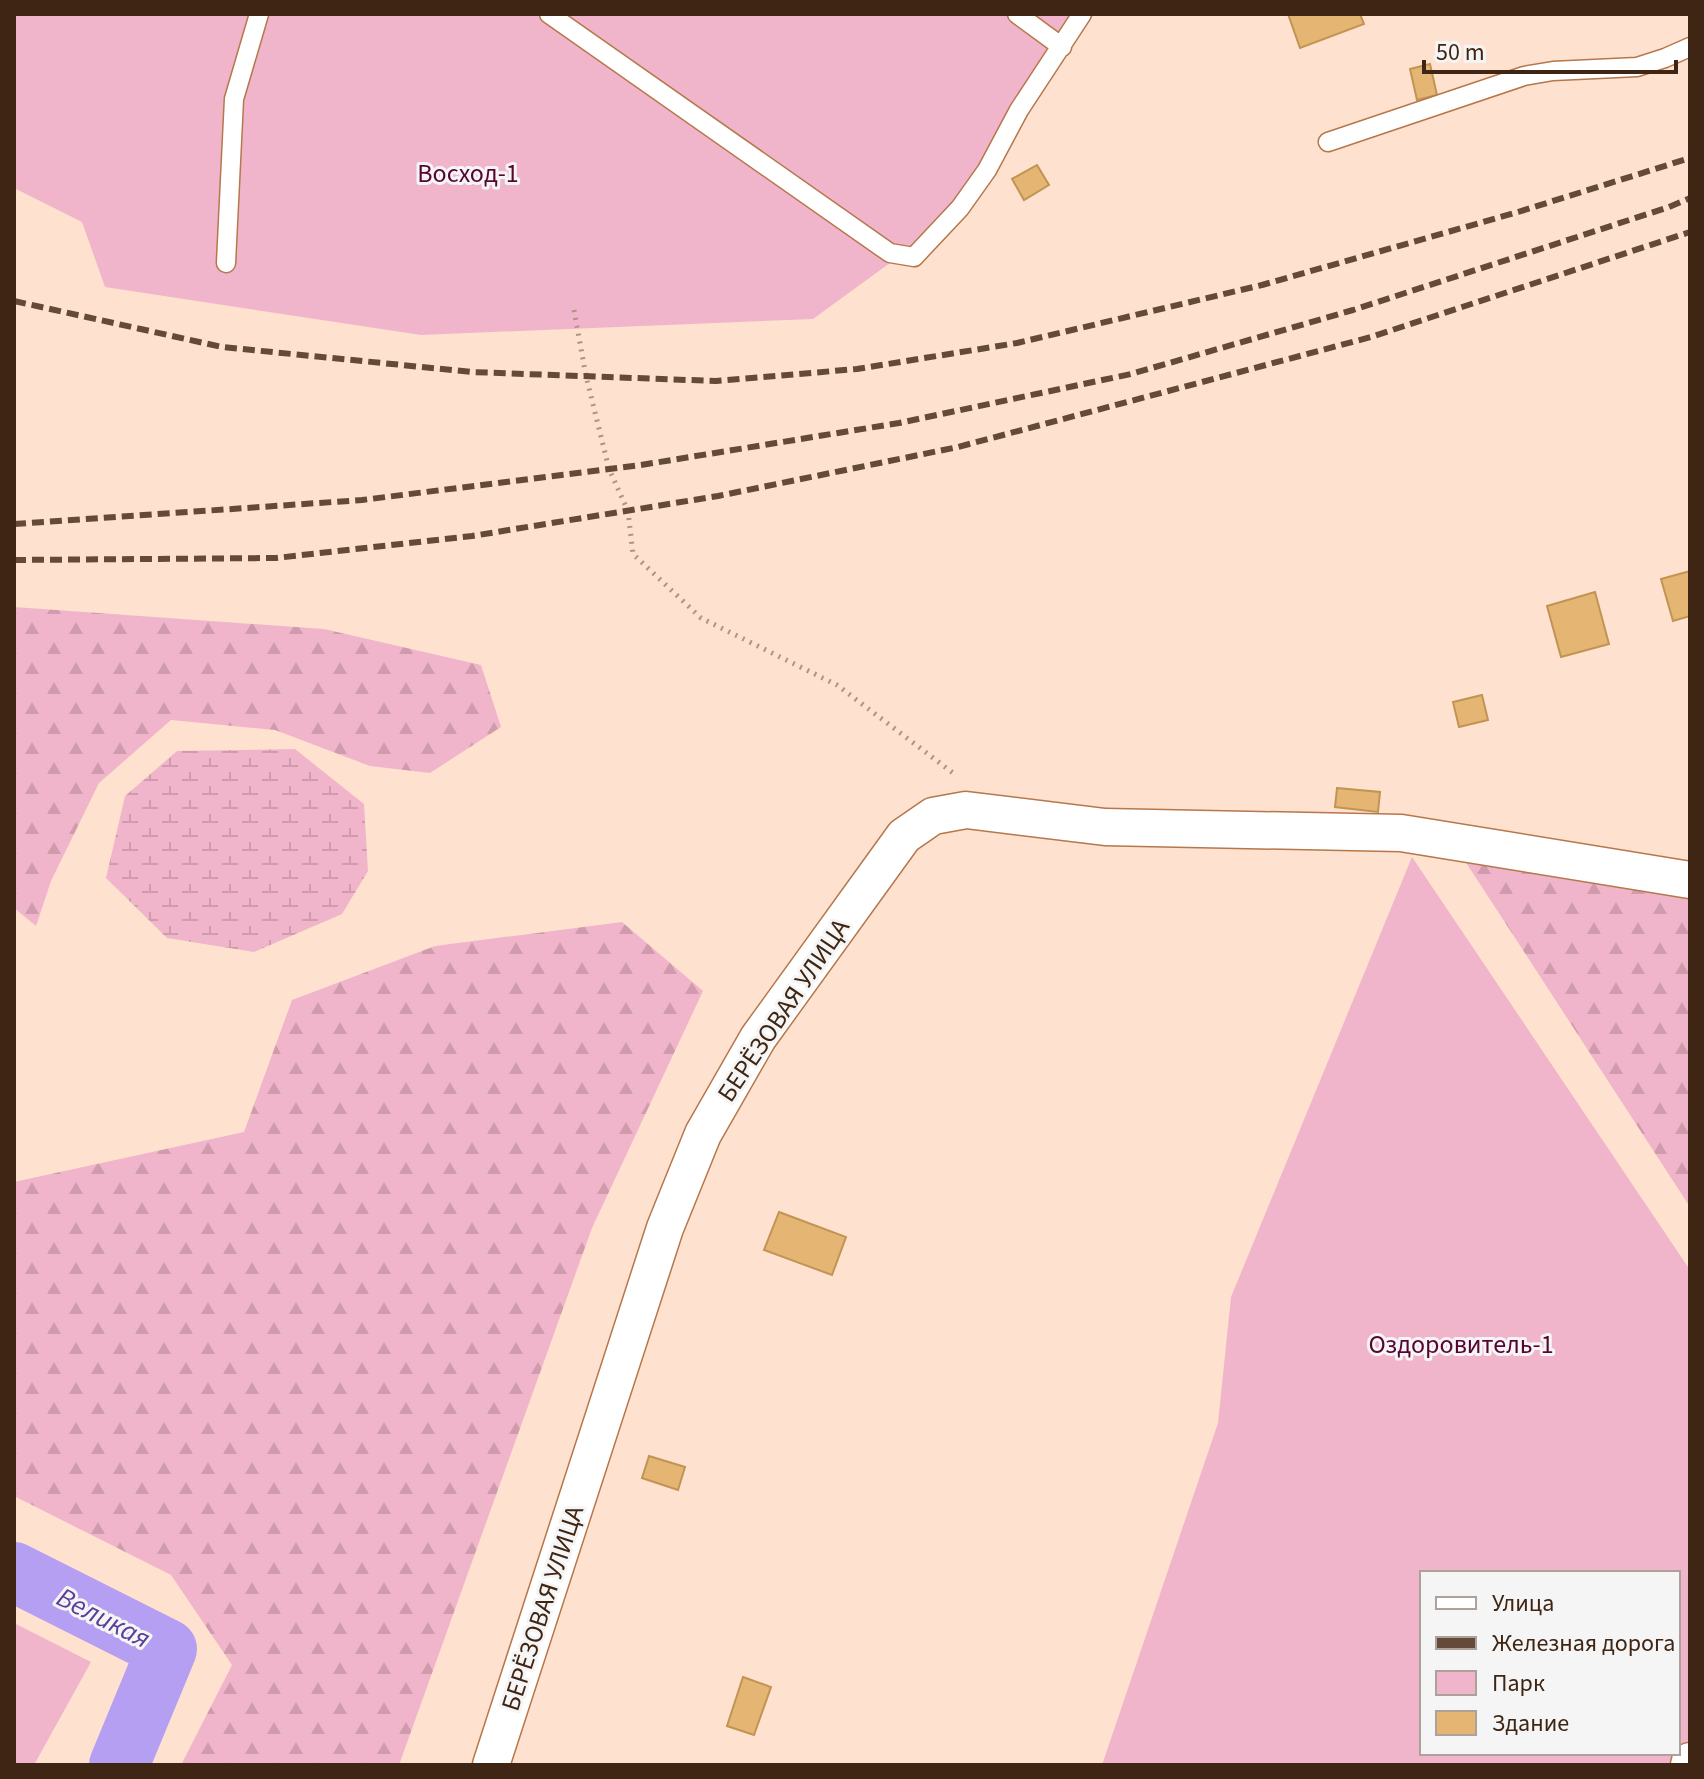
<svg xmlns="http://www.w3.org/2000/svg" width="1704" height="1779" font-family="'Source Sans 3',sans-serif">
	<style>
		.forest { fill: url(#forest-firs) }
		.wetland { fill: url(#wetland-marsh) }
		.green { fill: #f1b5cb; fill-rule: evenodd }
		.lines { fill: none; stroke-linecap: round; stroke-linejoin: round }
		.river { stroke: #b49ff2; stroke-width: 60 }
		.building { fill: #e5b574; stroke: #c19453; stroke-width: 2 }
		.lane-casing { stroke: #b6774b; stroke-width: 21 }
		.street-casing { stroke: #b6774b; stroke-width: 39 }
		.path { stroke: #b09482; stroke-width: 5; stroke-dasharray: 2 6; stroke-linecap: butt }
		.lane { stroke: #fff; stroke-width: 18 }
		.street { stroke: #fff; stroke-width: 36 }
		.rail { stroke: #644a38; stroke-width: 6; stroke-dasharray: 12 6; stroke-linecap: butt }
		.labels { text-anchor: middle; stroke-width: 6; stroke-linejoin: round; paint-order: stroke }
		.park-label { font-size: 26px; fill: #570432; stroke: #f5f5f5 }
		.street-label { font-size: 26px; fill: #3f2513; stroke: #f5f5f5 }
		.water-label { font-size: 28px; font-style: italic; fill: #5b3d9c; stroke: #f5f5f5 }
	</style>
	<defs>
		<pattern id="forest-firs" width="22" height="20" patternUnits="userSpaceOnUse" patternTransform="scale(2)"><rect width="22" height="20" fill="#f1b5cb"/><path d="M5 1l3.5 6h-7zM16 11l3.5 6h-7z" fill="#d09cad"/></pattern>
		<pattern id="wetland-marsh" width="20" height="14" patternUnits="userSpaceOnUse" patternTransform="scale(2)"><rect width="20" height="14" fill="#f1b5cb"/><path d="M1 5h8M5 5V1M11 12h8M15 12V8" fill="none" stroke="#d09cad"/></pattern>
	</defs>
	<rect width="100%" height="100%" fill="#fee1cf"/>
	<path class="forest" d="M14,607l310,22 157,36 20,62 -71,46 -60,-7 -95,-36 -104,-10 -72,63 -48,98 -15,45 -22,-18z
		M1463,858l227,40v309z
		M622,922l81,69 -111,237 -193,537h-218l51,-100 -61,-90 -157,-79v-314l230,-50 48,-132 143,-54z"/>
	<path class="wetland" d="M295,749l69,55 4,67 -26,43 -88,38 -87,-14 -61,-60 19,-82 52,-45z"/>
	<path class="green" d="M14,14h1058l-103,171 -64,67 -92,67 -392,16 -316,-48 -23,-65 -68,-34z
		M1412,857l278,413v495h-588l116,-342 13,-126zM1422,1573h256v180h-256z
		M14,1623l77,39 -57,103h-20z"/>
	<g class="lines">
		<path class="river" d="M14,1572l153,77 -48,116"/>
	</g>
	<path class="building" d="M1288,14h72l4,10 -64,24z
		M1430,64l7,31 -20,5 -7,-31z
		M1037,165l12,20 -25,15 -12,-21z
		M1690,571v45l-17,5 -12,-42z
		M1595,592l14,52 -48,13 -14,-51z
		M1482,695l6,25 -29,7 -6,-25z
		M1337,788l43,4 -2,20 -43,-5z
		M779,1212l67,25 -14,38 -68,-25z
		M649,1456l36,11 -7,23 -36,-12z
		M743,1677l28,10 -17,48 -27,-9z"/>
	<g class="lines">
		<defs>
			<path id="lane" d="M549,14l341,239 24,4 46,-49 27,-38 32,-60 63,-96
				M1017,14l45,33
				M1328,142l196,-66 29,-5 84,-4 28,-9 25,-11
				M226,263l8,-164 25,-85"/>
			<path id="street" d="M491,1765l174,-537 38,-94 55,-96 146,-202 29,-20 33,-6 139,17 296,6 289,47
				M1689,1765l1,-4"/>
		</defs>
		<use href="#lane" class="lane-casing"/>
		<use href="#street" class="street-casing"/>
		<path class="path" d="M574,310l12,66 23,93 19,42 5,43 68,64 136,67 120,91"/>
		<use href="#lane" class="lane"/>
		<use href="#street" class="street"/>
		<path class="rail" d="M14,301l208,46 250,25 244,9 141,-12 160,-26 245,-58 256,-73 172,-54
			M14,524l348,-24 279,-35 258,-42 232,-49 222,-64 316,-103 21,-9
			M14,560l262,-2 196,-22 246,-40 240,-49 413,-110 319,-105"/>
	</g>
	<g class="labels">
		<g class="park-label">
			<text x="468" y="182">Восход-1</text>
			<text x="1461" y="1353">Оздоровитель-1</text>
		</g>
		<g class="street-label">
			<text transform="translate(783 1010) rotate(-56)" y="9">БЕРЁЗОВАЯ УЛИЦА</text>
			<text transform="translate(542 1608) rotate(-72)" y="9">БЕРЁЗОВАЯ УЛИЦА</text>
		</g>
		<g class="water-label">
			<text transform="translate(104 1617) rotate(27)" y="10">Великая</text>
		</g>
	</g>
	<rect width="1704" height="1779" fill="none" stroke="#3f2513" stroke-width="32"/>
	<rect x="1420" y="1571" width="260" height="184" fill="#f5f5f5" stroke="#aca29b" stroke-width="2"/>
	<rect x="1436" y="1597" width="40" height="12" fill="#ffffff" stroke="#aca29b" stroke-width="2"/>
	<text x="1492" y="1611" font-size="24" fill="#3f2513">Улица</text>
	<rect x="1436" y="1637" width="40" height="12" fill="#644a38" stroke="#aca29b" stroke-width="2"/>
	<text x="1492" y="1651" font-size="24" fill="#3f2513">Железная дорога</text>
	<rect x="1436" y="1671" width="40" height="24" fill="#f1b5cb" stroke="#aca29b" stroke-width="2"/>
	<text x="1492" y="1691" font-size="24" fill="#3f2513">Парк</text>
	<rect x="1436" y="1711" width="40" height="24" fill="#e5b574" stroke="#aca29b" stroke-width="2"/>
	<text x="1492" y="1731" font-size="24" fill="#3f2513">Здание</text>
	<path d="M1424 60v12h252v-12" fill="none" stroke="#3f2513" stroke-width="4"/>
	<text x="1436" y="60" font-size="24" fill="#3f2513" stroke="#f5f5f5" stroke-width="6" paint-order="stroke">50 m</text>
</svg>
